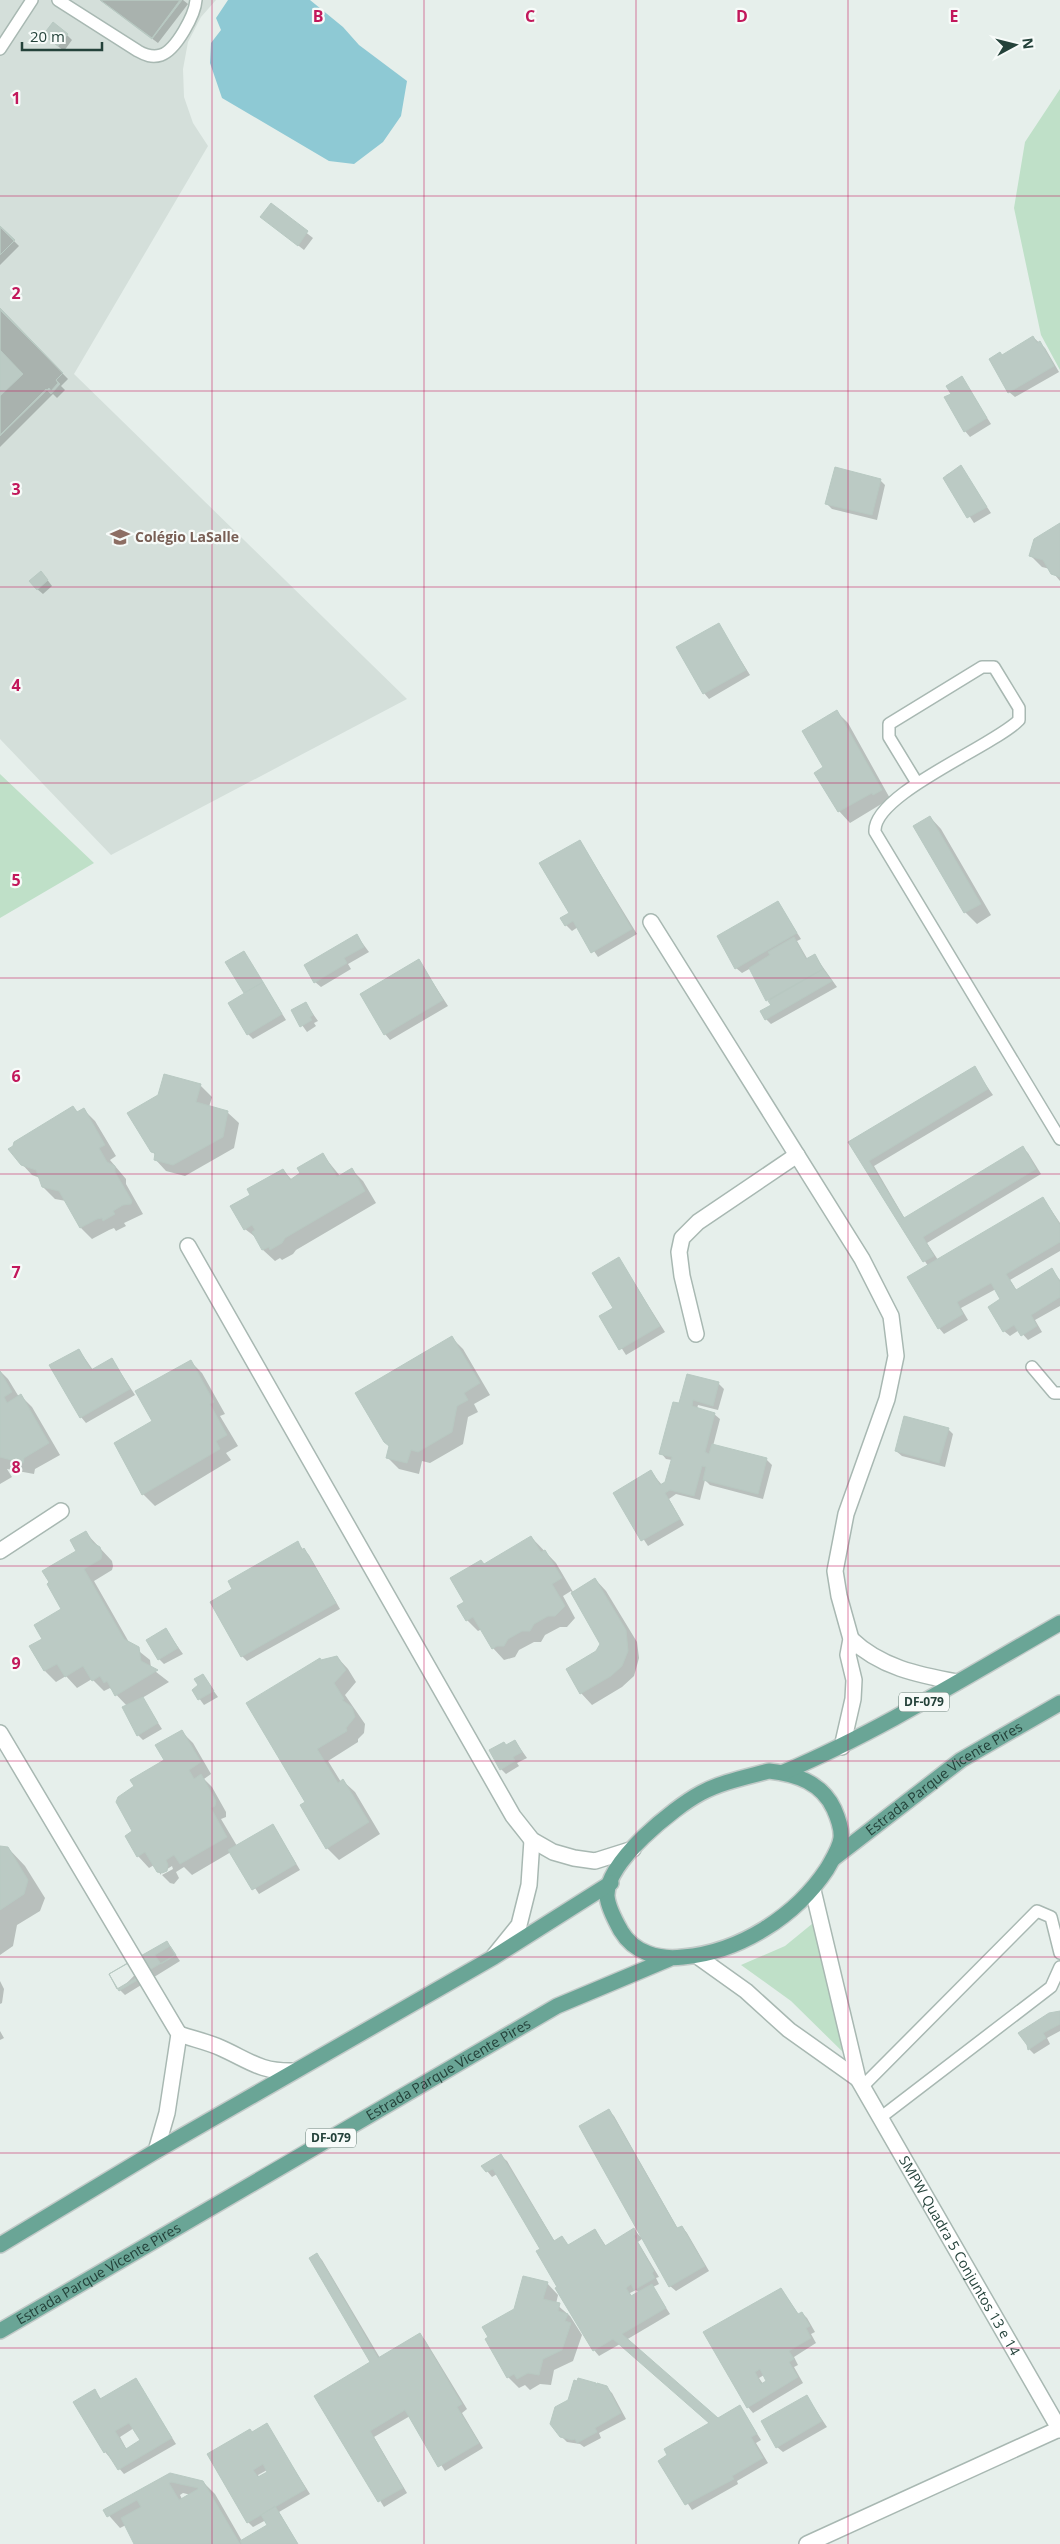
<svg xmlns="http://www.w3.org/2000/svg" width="1060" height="2544" font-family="'Open Sans',sans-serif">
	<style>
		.built { fill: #d4dfda }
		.green { fill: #bfe0c8 }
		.water { fill: #8ec9d4 }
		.shadow { fill: #0003; fill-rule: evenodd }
		.building { fill: #bbcac4; stroke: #b8c9c2; fill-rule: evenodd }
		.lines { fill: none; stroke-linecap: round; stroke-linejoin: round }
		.lane-casing { stroke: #a8b8b2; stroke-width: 14 }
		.street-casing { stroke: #a8b8b2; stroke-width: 18 }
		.primary-casing { stroke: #c2cac8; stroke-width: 18 }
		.lane { stroke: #fff; stroke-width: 11 }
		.street { stroke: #fff; stroke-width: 15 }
		.primary { stroke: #6aa596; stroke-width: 15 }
		.grid { fill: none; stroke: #c2185b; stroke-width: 1; stroke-opacity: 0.55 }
		.labels { text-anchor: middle; stroke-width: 4.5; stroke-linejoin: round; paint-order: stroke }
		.shield { fill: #f7fbf9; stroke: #637a73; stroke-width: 1 }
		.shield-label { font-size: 12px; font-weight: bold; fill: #24423a }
		.education-label { font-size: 14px; font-weight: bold; fill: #785e54; stroke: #f7fbf9; text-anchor: start }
		.street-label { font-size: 14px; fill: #24423a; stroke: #f7fbf9 }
		.grid-label { font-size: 16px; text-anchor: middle; font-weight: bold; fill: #c2185b; stroke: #f7fbf9; stroke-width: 4.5; stroke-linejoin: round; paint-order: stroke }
	</style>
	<rect width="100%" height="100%" fill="#e6efeb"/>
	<path class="built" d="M0,0h216l-15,17 -13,25 -5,27 1,28 9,26 15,23 -134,228 333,325 -296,156 -111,-116z"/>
	<path class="green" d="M1060,89v281l-19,-35 -27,-127 11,-66z
		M0,774l94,89 -94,55z
		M818,1919l33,141 -60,-59 -50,-36 44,-19z"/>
	<path class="water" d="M228,0h82l33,27 16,18 48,36 -6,35 -18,26 -29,22 -25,-3 -107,-63 -12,-35 1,-20 10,-13 -5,-12z"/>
	<path class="shadow" d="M100,0h83l5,4 -30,39z
		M67,35l5,5 -8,11 -14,-11z
		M271,205l42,33 -9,12 -42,-33z
		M0,227l19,19 -19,19z
		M0,309l68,70 -7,7 4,4 -8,8 -4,-4 -53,53z
		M1033,337l12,11 14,24 -44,25 -6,-5 -7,-36z
		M962,378l29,46 -21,13 -5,-6z
		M961,467l30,46 -17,10 -29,-44 1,-4z
		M880,480l5,5 -8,35 -45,-11 -5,-5z
		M1060,525v56l-10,-12 -8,-2 -11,-11z
		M46,578l6,8 -9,8 -6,-5z
		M718,624l32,51 -41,24 -5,-6z
		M837,712l11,11 44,79 -6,4 -3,-3 -33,20 -11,-12 -14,-43z
		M930,817l11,12 50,86 -14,9 -12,-12z
		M580,841l57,93 -39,23 -20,-30 -6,4 -6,-6 4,-12z
		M778,903l23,36 -4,2 11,19 7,-4 22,31 -66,37 -5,-5 7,-13 -22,-38 -9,5 -6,-5z
		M357,936l12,16 -21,12 3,5 -30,18 -6,-5z
		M244,952l42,68 -33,19 -5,-5 -2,-40 -19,-31z
		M419,961l29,45 -58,34 -5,-6z
		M306,1004l12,17 -4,2 2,3 -9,6 -15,-21z
		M974,1068l19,27 -119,71 31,53 118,-71 5,5 13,21 -114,69 11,17 105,-62 17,25v28l-50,29 7,11 35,-21 8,10v26l-25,14 7,12 -14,8 -9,-10 -9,6 -6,-5 -2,-32 -6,-10 -35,19 7,12 -24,14 -5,-6 -11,-62 -65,-102z
		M200,1085l12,12 -3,10 18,5 12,11 -5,25 -49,28 -19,-5 -11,-12 1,-3 -4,-5z
		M73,1108l6,5 5,-3 11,11 21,35 -6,4 16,19v5l17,30 -19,9 2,3 -10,5 -2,-3 -5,2 -17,9 -11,-11 -15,-27 -11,-2 -12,-12 -3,-9 -8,-3 -11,-12z
		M323,1155l17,21 12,-6 11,11 13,22 -80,47 -3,4 -11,6 -2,-2 -5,3 -12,-11 -5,-11 -13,-10 7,-34 31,-25 9,10z
		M619,1259l46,73 -39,23 -25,-39 13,-8z
		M452,1338l11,11 27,46 -16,9 4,8 -10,5 -5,27 -33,19 -8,-2 -3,13 -20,-5 -12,-12z
		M79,1350l14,20 19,-11 23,36 -49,28 -5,-6z
		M190,1361l12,12 23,41 -5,2 18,30 -12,7 5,7 -76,46 -12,-12 -28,-51 38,-21z
		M0,1371l8,8 11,18 2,-1 11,11 28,48 -25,14 -1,5 -27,-5 5,8 -12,7z
		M718,1383l6,6 -6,21 -20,-5 -1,4 17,5 6,5 -7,27 53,13 6,6 -9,34 -53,-14 -5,-5 -5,20 -24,-6 -7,5 15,26 -36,21 -34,-52 37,-22 11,13 4,-3 6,-22 -6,-1 -5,-6 19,-48z
		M948,1429l5,5 -8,33 -43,-11 -6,-5z
		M86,1533l26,28 1,5 -1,4 -18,11 36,63 20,16 1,8 18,14 -27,16 20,31 -19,11 -5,-5 -11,-29 -17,-18 -6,3 -12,-12 -15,9 -11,-12 -10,6 -11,-11 -14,-24 12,-7 20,-31 15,-57z
		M531,1537l25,26 17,29 22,-13 11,12 31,51 2,16 -5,18 -12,11 -30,18 -11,-12 20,-47 -1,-6 -29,-49 -8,5 12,22 -8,9h-7l-15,8 -4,7h-7l-15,8 -4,7 -11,3 -11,-12 -11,-19 -4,2 -11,-11 -1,-18 19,-37z
		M297,1543l12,12 31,54 -93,52 -5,-5 -8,-67z
		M166,1630l17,24 -19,10 -5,-5z
		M337,1657l11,12 8,13 -11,13 20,29 -1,9 -6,6v3l-30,19 13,21 2,-1 12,11 25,42 -41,26 -12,-12 -26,-42 6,-4 14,-140z
		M203,1676l15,21 -14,8 -11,-15 7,-4z
		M182,1732l11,11 18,31 -7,5 8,8 14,25v5l-5,2 16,27 36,-21 27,45 -41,24 -28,-42 -39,23 -8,-8 -8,5 3,6 -5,6 -4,-1 -8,-8 11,-6 -1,-3 -11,7v2l-7,-10 -5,3 -11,-12 -4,-24 2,-45 29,-26z
		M515,1741l12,17 -10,5 2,3 -13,8 -5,-5 5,-22z
		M0,1847l8,1 17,18 20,32 -5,13 -23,14 -4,21 -13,9z
		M167,1942l13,19 -55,34 -5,-5z
		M0,1981l4,8 -2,14 -2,1z
		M1060,2012v19l-13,7 3,6 -16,10 -5,-5z
		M0,2031l4,7 -4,2z
		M609,2111l5,5 64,113 4,-2 5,6 22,38 -33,20 -6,-5 -27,-48 -5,4 21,35 -3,1 3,6 -6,3 17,27 -44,26 92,79 22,-13 21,34 -5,3 12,20 -31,18 1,3 -46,26 -32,-49 51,-38 -91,-79 -21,12 -5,-6 -35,-63 -17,-37 -45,-76 -5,3 -9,-11 18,-10 6,5 48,81 7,-4 7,8 26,-16 11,16 28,-16 9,9zM636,2290l3,3 -7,4 -2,-4z
		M317,2255l5,5 58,98 39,-23 6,5 42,69 -5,4 21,35 -38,23 -35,-55 -36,21 33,56 -23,14 -68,-111 56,-33z
		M547,2283l11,12 -2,9 14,12 12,19 -9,26 -19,9 -3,15 -11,-1 -10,6 -5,-5 -6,3 -11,-11 7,-67z
		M781,2289l18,26 3,-2 5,5 8,14 -4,2 5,9 -22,14 4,8 -4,2 9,16 -50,30 -5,-6 -43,-75zM764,2375l4,6 -5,3 -4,-6z
		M135,2379l41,65 -52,30 -19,-22 -10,-61 7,9zM134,2428l8,13 -15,9 -7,-13z
		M579,2380l27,7 6,6 14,26 -27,14 2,5 -17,9 -4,-3 -13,-2 -6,-6z
		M807,2397l20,30 -44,25 -6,-5z
		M266,2425l44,69 -31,18 19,32h-162l-10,-19 -6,3 -15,-17 65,-37 33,8 12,12 27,47 27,-15 -3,-6 -13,7 -5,-5 4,-88zM267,2470l2,2 -10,5 -1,-2zM183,2493l8,2 -9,4 -2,-4z"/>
	<path class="building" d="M100,0h82l-30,39z
		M100,0h80l-28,38z
		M53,22l15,12 -10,12 -15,-11z
		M271,203l37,28 -10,15 -38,-29z
		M0,226l15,14 -15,15z
		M0,226l14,15 -14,14z
		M0,308l63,65 -7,7 4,4 -9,10 -5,-5 -46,46v-39l23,-22 -23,-24z
		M0,310l63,63 -7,7 2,3 -7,8 -2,-3 -49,48z
		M1033,336l4,7 3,-2 14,25 -46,27 -19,-34 11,-7 2,3z
		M962,376l25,42 -23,14 -20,-35 7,-3 -5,-8z
		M961,465l26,42 -20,11 -24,-40z
		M835,467l46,12 -9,36 -47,-11z
		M1060,523v54l-9,-3 -8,-14 -14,-4 5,-17z
		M41,571l7,9 -11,10 -8,-9z
		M719,623l27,47 -43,24 -27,-47z
		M837,710l45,80 -9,5 -1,-2 -34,19 -24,-39 9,-6 -21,-36z
		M930,816l51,88 -17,9 -51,-87z
		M580,840l52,89 -41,24 -18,-32 -8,5 -5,-8 9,-5 -30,-50z
		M778,901l19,32 -62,36 -18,-33z
		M357,934l7,13 -20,11 3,5 -33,20 -10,-18z
		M794,937l12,22 9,-5 8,15 -57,32 -17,-33 21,-13 -2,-3z
		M244,951l19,31 -19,11 -19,-31z
		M419,959l24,41 -59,35 -24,-41z
		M823,969l9,12 -67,39 -5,-9 11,-6 -3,-4z
		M263,982l19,32 -35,21 -19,-32z
		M306,1002l7,13 -3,2 2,3 -12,7 -9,-17z
		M975,1066l13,23 -119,72 35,57 119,-72 13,23 -113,68 11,19 -11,6 -75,-120z
		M164,1074l37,10 -5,18 32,9 -5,26 -50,28 -19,-5 1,-7 -4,-1 -24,-39 31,-18z
		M73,1106l4,6 7,-4 21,37 -6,3 8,14 8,4v6l17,29 -1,3 -8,1 -10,6 2,3 -12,7 -1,-3 -5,1 -17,9 -21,-37 -17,-4 -6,-17 -15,-5 -13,-16 5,-3 1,-4z
		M323,1153l14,24 15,-9 13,23 -80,47 -3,5 -12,7 -1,-3 -7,3 -10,-18 3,-2 -3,-5 -8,5 -14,-24 20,-11 -3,-6 36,-20 7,11 10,-7 -3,-5z
		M1043,1197l17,28v17l-54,32 10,16 36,-22 8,14v15l-29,18 6,11 -16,10 -7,-11 -11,7 -15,-25 12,-8 -9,-16 -34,19 6,12 -25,15 -31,-52z
		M619,1257l41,69 -41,24 -20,-34 14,-8 -21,-35z
		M452,1336l28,47 -16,10 4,7 -11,6 -5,26 -34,20 -7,-2 -4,13 -21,-5 3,-12 -5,-4 -29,-49z
		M79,1349l12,21 21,-12 18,31 -50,29 -31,-53z
		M191,1360l23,42 -4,2 17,31 -11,6 4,8 -78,46 -28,-52 38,-22 -17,-30z
		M0,1371l12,21 -8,5 3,6 14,-9 28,49 -25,15 -1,5 -23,-6z
		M687,1374l32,8 -6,24 -20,-6 -1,6 23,7 -10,39 4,2 3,-10 55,14 -9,36 -55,-14 3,-13 -4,-1 -8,30 -24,-6 -5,3 15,26 -39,22 -28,-48 38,-23 9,15 5,-3 7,-25 -13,-3 14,-52 6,1z
		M904,1416l45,12 -10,35 -44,-12z
		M86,1531l7,12 7,4 2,7 -1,5 -17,10 40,70 15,8 2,14 17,9 -43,26 -8,-15 -3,2 -4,-7 -8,5 -9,-15 -18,11 -8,-13 -13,7 -15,-25 13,-7 -8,-14 27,-16 -14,-25 2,-2 -7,-11 34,-20 -6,-11z
		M531,1536l10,16 4,-2 17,28 -10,6 13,22 -10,10h-7l-14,8 -4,7h-8l-14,8 -4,7h-7l-5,3 -19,-32 -7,4 -9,-15 7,-4 -14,-24 31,-18 3,4z
		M298,1541l4,9 2,-2 32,55 -95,54 -31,-55 22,-13 -4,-8z
		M595,1578l31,52 2,21 -6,15 -11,10 -31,18 -14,-25 30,-18 4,-7 -29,-51z
		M166,1628l12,20 -20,12 -12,-20z
		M337,1656l9,14 -12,13 10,16 -2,1 10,7 3,10 -9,11 1,3 -30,18 21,34 5,-4 26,43 -43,27 -26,-44 5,-3 -59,-99 74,-45 1,2z
		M203,1674l11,17 -16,9 -6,-10 6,-5 -4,-6z
		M143,1697l15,26 -21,13 -15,-29z
		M182,1730l19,32 -12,8 5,9 7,-5 15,27 -1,5 -4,2 16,29 -47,27 -6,-9 -8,5 2,5 -1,6 -5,2 -5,-1 -12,-20 -8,5 -12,-21 7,-5 -16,-29 2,-5 16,-11 -4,-6 34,-20 -9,-15z
		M515,1740l7,12 -9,5 2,4 -15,9 -11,-20 15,-8 2,3z
		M273,1824l23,40 -44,26 -24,-40z
		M0,1846l8,1 20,33 -4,14 -24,16z
		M167,1941l8,14 -58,34 -8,-15z
		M170,1946l6,9 -15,9 -6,-9z
		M131,1961l10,17 -22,13 -10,-17z
		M1060,2011v13l-17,9 3,5 -18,12 -1,-5 -9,-12 31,-20z
		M609,2109l68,119 5,-2 23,40 -36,21 -90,-161z
		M501,2154l53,87 8,-5 6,9 27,-16 10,17 29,-18 3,6 -3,2 20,35 -2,2 3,5 -21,12 -3,-6 -5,4 5,8 21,-12 14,24 -44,26 96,84 22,-13 17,29 -6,3 12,21 -31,18 2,3 -49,26 -27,-44 9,-6 -3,-6 45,-26 -96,-84 -20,12 -38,-63 2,-1 -21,-36 4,-2 -47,-80 -7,3 -5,-6z
		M317,2253l61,105 42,-25 42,71 -5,3 22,36 -41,24 -33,-57 -35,21 33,57 -25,14 -64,-106 56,-34 -61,-104z
		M523,2276l25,6 -5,17 17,4 -2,8 10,3 -3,7 6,2 -9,27 -19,9 -4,16 -11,-2 -11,6 -3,-5 -7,4 -22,-39 3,-2 -6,-10 32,-18z
		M781,2288l17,26 4,-2 8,14 -4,2 5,10 -22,13 5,8 -5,3 9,15 -51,31 -44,-76zM760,2369l6,12 -5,3 -6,-12z
		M136,2378l36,60 -54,32 -12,-19 -2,2 -31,-51 22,-13 5,10zM129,2423l11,17 -14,9 -11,-18z
		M578,2378l18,5v3l1,-3 10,3 14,27 -26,15 2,4 -20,11 -2,-4 -3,1 -12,-3 -10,-13 5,-17 13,-7 6,-20 3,1z
		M807,2395l15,26 -46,27 -15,-27z
		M267,2423l39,66 -59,34 -40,-69 43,-25 2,3zM263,2464l4,8 -9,5 -5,-7z
		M170,2473l33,8 37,63h-106l-13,-26 20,-11 -4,-7 -30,17 -4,-7zM171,2482l27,6v1l-19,11 -10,-17z
		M275,2506l23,38h-56l-2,-3 27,-16 -6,-10z"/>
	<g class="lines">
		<defs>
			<path id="lane" d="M58,0l80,51c7,4 14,7 23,4 15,-5 34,-40 35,-55
				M0,49l32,-49
				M917,783l-28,-46v-13l93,-57h12l25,41v12c-25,26 -147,74 -144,112l185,307
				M1032,1367l22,26h6
				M862,2087l175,-176 14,6 9,36
				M880,2118l171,-131 9,-20"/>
			<g id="street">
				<path d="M651,922l211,337 29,57 5,40 -9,43 -41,115 -11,57 4,25 12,43 -3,16 6,25 -1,19 -11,48"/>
				<path d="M188,1246l325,570 19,24 21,12 21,6 21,3 38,-12"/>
				<path d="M696,1334l-14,-58 -3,-24 3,-14 16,-16 99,-67"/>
				<path d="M0,1551l61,-40"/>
				<path d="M851,1639c29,28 67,36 106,43"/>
				<path d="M0,1733l179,301 -12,79 -11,38"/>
				<path id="s1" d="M813,1890l45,189 202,351"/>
				<path d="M494,1956l25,-31 10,-40 3,-45"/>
				<path d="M697,1956l49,35 43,39 69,49"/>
				<path d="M179,2034c14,5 29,8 42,14 29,13 39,24 73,23"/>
				<path d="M807,2544l252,-115"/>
			</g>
			<g id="primary">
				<path d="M769,1771c28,3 53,12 65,38 4,9 8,19 7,29 -1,10 -9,22 -14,31 -31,47 -87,83 -144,88 -24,3 -49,-4 -62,-26 -5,-9 -13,-23 -14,-35 -1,-34 66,-88 94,-103 20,-11 46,-16 68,-22z"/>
				<path d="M784,1772c96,-41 185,-97 276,-149"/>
				<path id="s2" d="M834,1858l127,-98 99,-57"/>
				<path d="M0,2245l156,-94 338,-194 117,-74"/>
				<path id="s3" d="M0,2331l557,-325 112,-47"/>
			</g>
		</defs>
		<use href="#lane" class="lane-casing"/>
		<use href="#street" class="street-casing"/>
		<use href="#primary" class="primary-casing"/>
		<use href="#lane" class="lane"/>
		<use href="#street" class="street"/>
		<use href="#primary" class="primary"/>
	</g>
	<path class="grid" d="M212,0v2544M424,0v2544M636,0v2544M848,0v2544M0,196h1060M0,391h1060M0,587h1060M0,783h1060M0,978h1060M0,1174h1060M0,1370h1060M0,1566h1060M0,1761h1060M0,1957h1060M0,2153h1060M0,2348h1060"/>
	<defs>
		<symbol id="school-bare" viewBox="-9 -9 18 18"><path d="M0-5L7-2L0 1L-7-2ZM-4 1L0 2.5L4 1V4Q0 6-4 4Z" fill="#8d6e63" stroke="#f7fbf9" stroke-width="2.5" paint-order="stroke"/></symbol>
	</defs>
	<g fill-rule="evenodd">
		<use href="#school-bare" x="106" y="523" width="28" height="28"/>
	</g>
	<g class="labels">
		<g class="shield">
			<rect x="899" y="1692.5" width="50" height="19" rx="4"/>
			<rect x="306" y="2128.5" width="50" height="19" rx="4"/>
		</g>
		<g class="shield-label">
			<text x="924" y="1706">DF-079</text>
			<text x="331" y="2142">DF-079</text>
		</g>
		<g class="education-label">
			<text x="135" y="542">Colégio LaSalle</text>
		</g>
		<g class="street-label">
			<text dy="5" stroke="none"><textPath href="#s2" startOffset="136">Estrada Parque Vicente Pires</textPath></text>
			<text dy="5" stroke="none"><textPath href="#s3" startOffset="519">Estrada Parque Vicente Pires</textPath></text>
			<text dy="5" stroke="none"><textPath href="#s1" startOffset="398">SMPW Quadra 5 Conjuntos 13 e 14</textPath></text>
			<text dy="5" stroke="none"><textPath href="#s3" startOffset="114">Estrada Parque Vicente Pires</textPath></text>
		</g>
	</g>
	<g class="grid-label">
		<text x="318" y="22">B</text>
		<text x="530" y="22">C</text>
		<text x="742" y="22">D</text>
		<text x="954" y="22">E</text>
		<text x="16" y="104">1</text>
		<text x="16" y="299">2</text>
		<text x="16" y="495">3</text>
		<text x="16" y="691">4</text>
		<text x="16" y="886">5</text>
		<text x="16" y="1082">6</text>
		<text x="16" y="1278">7</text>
		<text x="16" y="1473">8</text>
		<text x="16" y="1669">9</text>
	</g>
	<g transform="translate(1015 45) rotate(83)" stroke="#f7fbf9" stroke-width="4" paint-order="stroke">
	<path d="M0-4L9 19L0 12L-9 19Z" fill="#24423a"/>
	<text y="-8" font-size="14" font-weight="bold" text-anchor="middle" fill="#24423a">N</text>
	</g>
	<path d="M22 42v8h80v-8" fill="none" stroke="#24423a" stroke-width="2.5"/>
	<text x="30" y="42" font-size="15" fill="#24423a" stroke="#f7fbf9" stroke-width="4" paint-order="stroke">20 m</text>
</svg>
